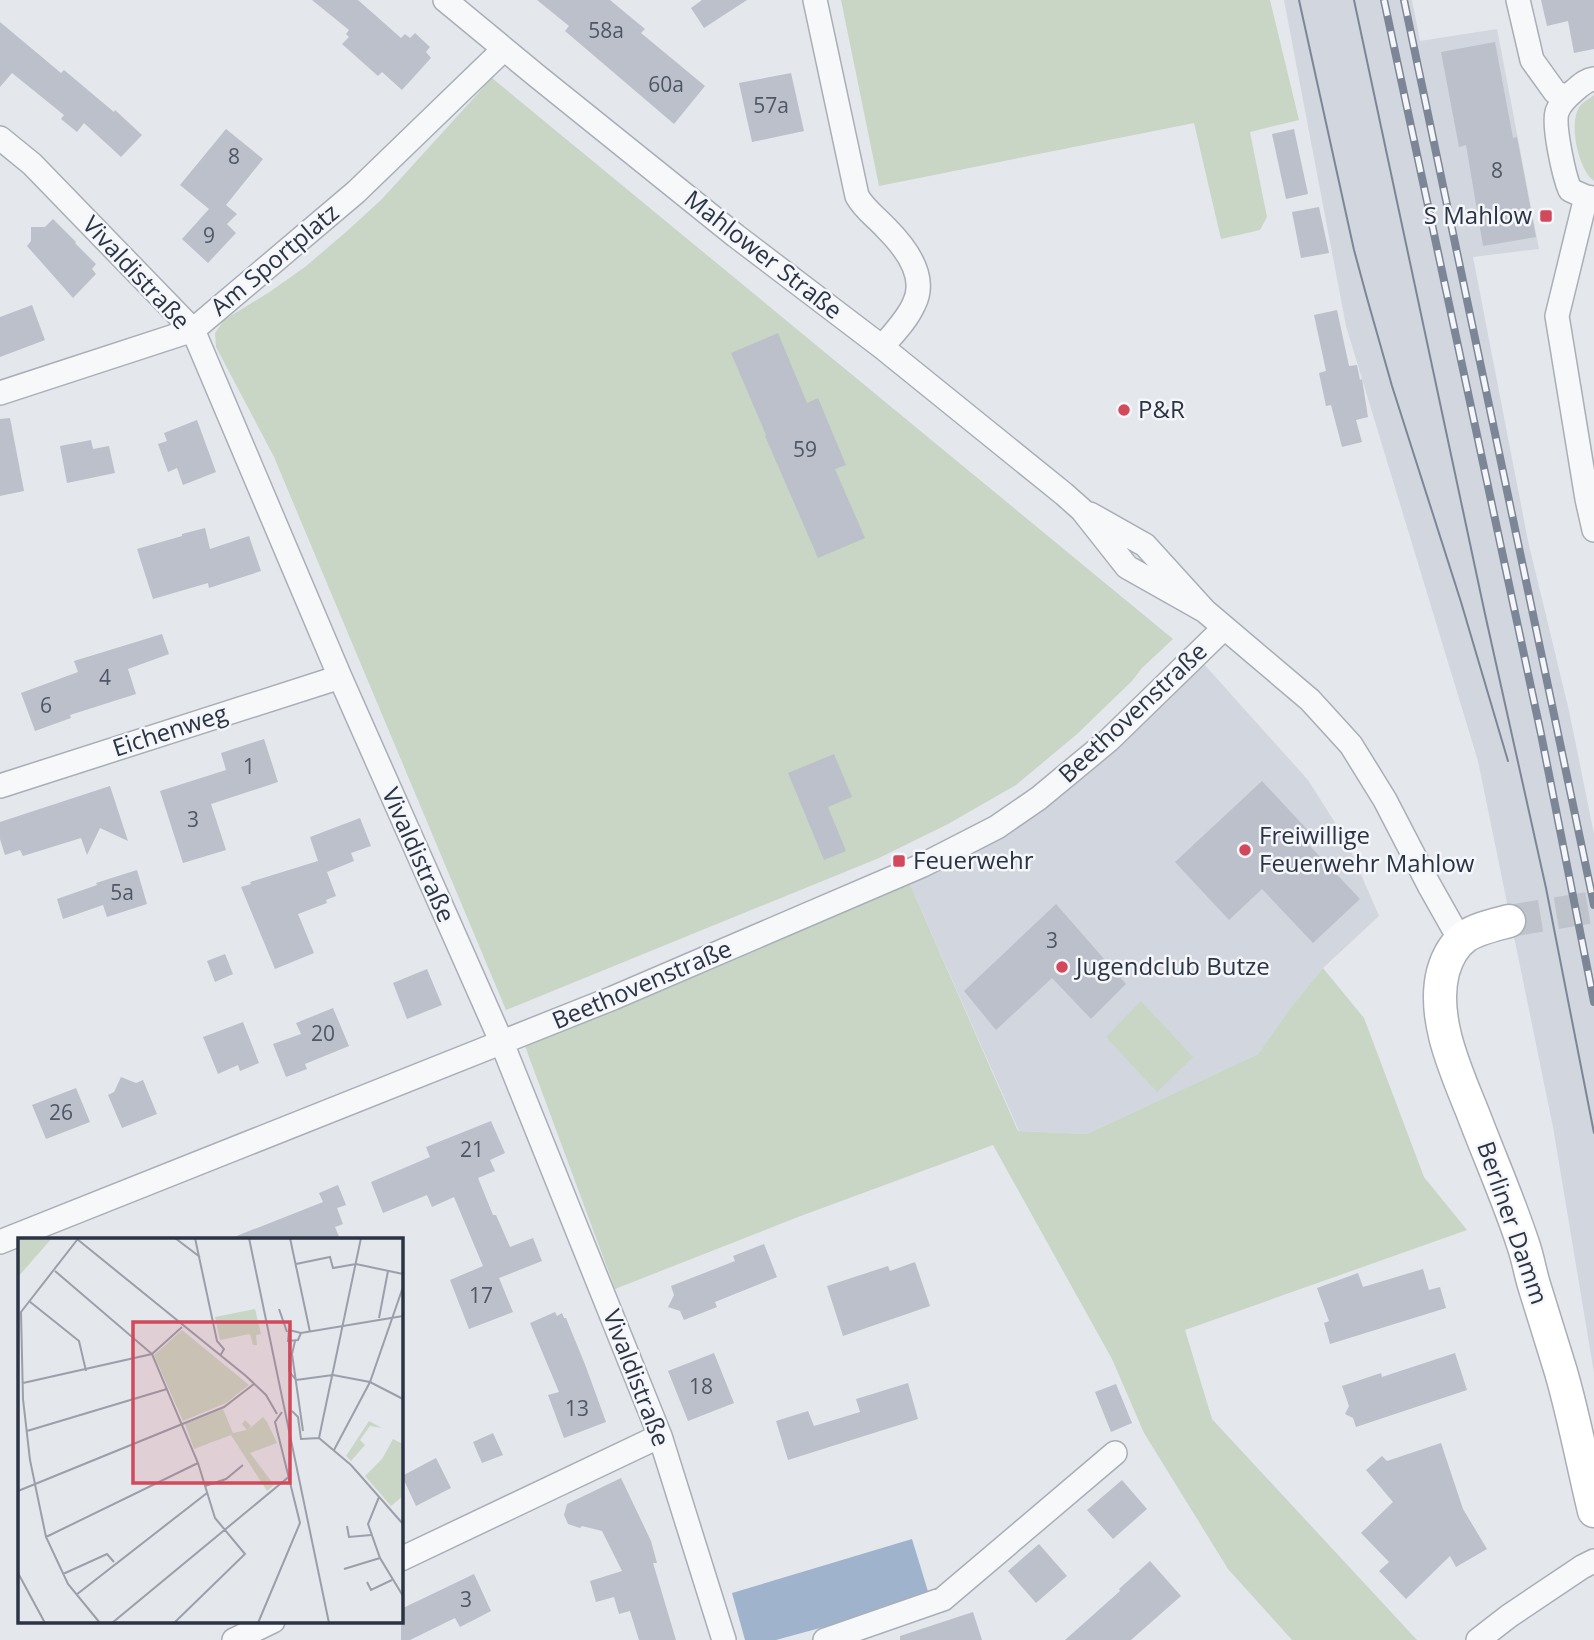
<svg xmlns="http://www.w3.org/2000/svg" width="1594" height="1640" font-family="'Open Sans',sans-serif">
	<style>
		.built { fill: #d2d6de }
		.green { fill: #c9d6c5 }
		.water { fill: #9fb4cc }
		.building { fill: #bbc0ca }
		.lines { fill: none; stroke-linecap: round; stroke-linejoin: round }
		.secondary-tunnel { stroke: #bfc3cb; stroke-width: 32; stroke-dasharray: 32 16; stroke-linecap: butt }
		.street-casing { stroke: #a9aeb7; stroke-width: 26 }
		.secondary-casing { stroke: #a9aeb7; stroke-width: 35 }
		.street { stroke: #f7f8fa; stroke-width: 23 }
		.secondary { stroke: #fff; stroke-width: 32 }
		.tram { stroke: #7d8696; stroke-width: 2 }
		.rail-casing { stroke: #7d8696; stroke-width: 8 }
		.rail { stroke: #f4f6f9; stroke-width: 5; stroke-dasharray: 16; stroke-linecap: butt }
		.poi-dot { fill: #d1495b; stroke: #f4f6f9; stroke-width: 2.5 }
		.labels { text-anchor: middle; stroke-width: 5; stroke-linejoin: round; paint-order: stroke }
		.number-label { font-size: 21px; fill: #4f5766 }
		.poi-label { font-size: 24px; fill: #2b3445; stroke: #f4f6f9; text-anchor: start }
		.street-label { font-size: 24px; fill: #2b3445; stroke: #f4f6f9 }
		.inset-road { fill: none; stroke: #9a9fa9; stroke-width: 2 }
		.view { fill: #d1495b; fill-opacity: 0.15; stroke: #d1495b; stroke-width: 3.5 }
		.inset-edge { fill: none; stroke: #2b3445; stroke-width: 3.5 }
	</style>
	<rect width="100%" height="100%" fill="#e4e7ec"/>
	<path class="built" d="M1284,0h128l8,41 77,-12 42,220 -66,8 55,284 41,170 25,123v539l-41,-246 -75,-366 -132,-435z
		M1203,663l105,117 38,60 33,76 -56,52 -32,39 -33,47 -171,80 -68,-3 -111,-251z"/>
	<path class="green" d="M841,0h429l29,120 -49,12 17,85 -7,13 -39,9 -27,-116 -315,63z
		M492,78l681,561 -31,29 -10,13 -56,54 -60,50 -68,39 -69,34 -373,152 -232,-553 -58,-110 -1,-14 9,-13 44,-27 37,-26 41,-35 36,-33z
		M1594,95v86c-16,-11 -26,-59 -14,-75 3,-4 10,-8 14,-11z
		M908,880l110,251 69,3 171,-80 33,-47 32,-39 41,50 60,159 43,53 -282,100 27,89 205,221h-125l-64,-71 -84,-136 -32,-74 -119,-214 -195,72 -183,72 -93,-251z
		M1141,1001l52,56 -36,35 -51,-55z"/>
	<path class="water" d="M912,1539l18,59 -154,42h-31l-13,-47z"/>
	<path class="building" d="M312,0h46l43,38 4,-4 5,4 5,-5 15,14 -4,5 5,6 -29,32 -20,-18 -4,4 -36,-32 7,-7 -3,-3 3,-4z
		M537,0h73l35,29 -4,4 64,53 -31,38 -109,-93 4,-5z
		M702,0h45l-43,28 -13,-20z
		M1541,0h53v49l-20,4 -6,-32 -21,5z
		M0,22l61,51 3,-3 50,42 1,-2 27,25 -21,22 -37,-34 -7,9 -16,-13 3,-4 -52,-42 -12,14z
		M1495,42l18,96 4,-1 19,100 -53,9 -17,-101 -7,2 -18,-95z
		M791,73l13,58 -52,11 -13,-59z
		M226,129l37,30 -37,46 11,9 -10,10 9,9 -28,30 -26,-24 27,-30 -29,-24z
		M1294,129l14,65 -22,5 -14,-65z
		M1319,207l10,46 -28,5 -9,-46z
		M53,219l23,23 -1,1 21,21 -4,5 4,5 -23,24 -46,-52 4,-5v-14h14z
		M32,305l13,35 -45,17v-40z
		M1337,310l12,56 8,-1 3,15 2,-1 6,38 -12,3 6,22 -20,5 -11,-42 -5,1 -7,-33 7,-2 -12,-56z
		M778,333l29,70 11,-5 28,67 -11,4 30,69 -47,20 -53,-122 1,-1 -35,-82z
		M10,418l14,73 -24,5v-77z
		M197,420l19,52 -33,13 -6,-17 -9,4 -10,-28 9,-3 -3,-8z
		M91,440l2,9 16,-3 6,27 -48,10 -7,-37z
		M205,528l5,21 39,-13 12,35 -52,17 -1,-5 -55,16 -16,-50 45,-13v-2z
		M162,634l7,20 -41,15 8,25 -66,21 1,3 -36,13 -14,-38 57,-21 -4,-11z
		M264,739l14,43 -67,22 15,46 -43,13 -23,-72 66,-21 -5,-17z
		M834,754l18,43 -24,10 18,44 -22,9 -36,-87z
		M1262,781l54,58 -7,6 51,54 -47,44 -51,-54 -33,31 -54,-58z
		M110,786l18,55 -28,-13 -13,27 -6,-17 -58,18 -3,-6 -15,5 -5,-16v-17z
		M360,818l11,28 -20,7 3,8 -27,11 9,24 -10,4 1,3 -29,11 16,39 -39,16 -34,-82 10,-3 -1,-2 68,-21 -8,-24z
		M137,870l10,34 -40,13 -4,-12 -40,14 -6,-20 40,-14 -1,-2z
		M1056,904l70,80 -35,35 -39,-41 -56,52 -32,-39z
		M225,954l8,20 -18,8 -8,-21z
		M427,969l15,36 -35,14 -14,-36z
		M333,1008l16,38 -44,18 2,5 -21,8 -13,-33 28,-10 -5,-11z
		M243,1022l16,41 -19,8 -2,-6 -20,9 -15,-37z
		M121,1077l15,6 7,-3 14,34 -35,14 -14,-33 6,-3z
		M76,1088l14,34 -44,17 -14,-34z
		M491,1121l14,32 -15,7 5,11 -17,7 15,37h3l14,32 23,-9 9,23 -43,17 14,34 -44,17 -19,-49 33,-14 -29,-69 -22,10 -5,-12 -44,18 -12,-31 59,-25 -4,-10z
		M338,1185l8,20 -9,3 6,16 -8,3 5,12h-106v-2l89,-35 -4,-9z
		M764,1244l13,33 -62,25 2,5 -33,13 -4,-9 -12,-4 6,-12 -3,-9 64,-25 -2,-5z
		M915,1262l15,44 -87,30 -16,-50 61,-20 2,5z
		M1423,1269l6,21 11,-3 6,21 -116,36 -6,-21 5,-2 -12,-33 41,-15 5,14z
		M555,1312l2,4 5,-3 2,5h2l20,49 20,55 -42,16 -16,-43 11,-3 -29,-69z
		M714,1353l20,50 -46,18 -20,-50z
		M1455,1353l12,37 -111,37 -3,-9 -8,-4 4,-8 -7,-20 39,-13 1,4z
		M908,1383l10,36 -130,41 -12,-39 32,-10 6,15 46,-14 -4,-13z
		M1116,1384l16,39 -21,9 -16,-40z
		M493,1433l10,22 -21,8 -9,-21z
		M1441,1443l22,66 24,40 -31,18 -6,-11 -44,43 -27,-28 10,-9 -28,-29 32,-31 -27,-32 16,-14 5,5z
		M436,1458l15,30 -35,18 -14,-30z
		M621,1478l30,63 6,22h-4l23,77h-37l-9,-29 -11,3 -5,-17 -18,5 -6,-21 32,-10 -20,-40 -20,-5 -2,2 -12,-4 -4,-9 3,-11z
		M1122,1480l25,29 -34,30 -26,-29z
		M1039,1544l28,32 -31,27 -28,-32z
		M1150,1561l31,35 -50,44h-66l55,-49 -1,-2z
		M474,1574l17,37 -31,16 -5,-9 -45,22h-9v-31z
		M973,1612l9,28h-82v-4z"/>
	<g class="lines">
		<path class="secondary-tunnel" d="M1509,921l85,-14"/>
		<defs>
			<path id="street" d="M445,0l92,76 199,160 146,111 182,147 18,16 45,57 78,44
				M815,0l42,196c7,13 19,21 29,32 19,19 42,48 28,76 -7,16 -21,30 -32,43
				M1518,0l14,60 23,32 11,5
				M1594,79c-8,1 -13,6 -19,11 -7,6 -15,13 -18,22 -4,14 7,64 13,78l16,7 8,1
				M0,138l32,26 161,166 147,347 162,366 158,393 64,204
				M1586,197l-29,119 30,183 7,31
				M0,393l193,-63 163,-138 148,-143
				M1090,514l55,31 60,66 105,89 41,45 34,55 44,85 31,55
				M0,786l340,-109
				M0,1242l613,-244 310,-133 74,-38 42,-29 70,-58 115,-112
				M401,1559l259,-123
				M234,1640l39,-19
				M825,1640l118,-41 172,-146
				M1478,1640l31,-24 73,-49 12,-6"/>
			<path id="secondary" d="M1509,921c-34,9 -55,12 -66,51 -12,47 14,101 31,144 16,42 35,85 49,128 5,14 7,28 11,41 9,29 18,58 27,87 13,45 22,93 33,139"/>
		</defs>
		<use href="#street" class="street-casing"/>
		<use href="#secondary" class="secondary-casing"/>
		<use href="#street" class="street"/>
		<use href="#secondary" class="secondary"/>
		<path class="tram" d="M1299,0l55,250 13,48 25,88 69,216 47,159
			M1354,0l131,614 61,274 48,245"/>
		<defs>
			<path id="rail" d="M1384,0l157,734 53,268
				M1404,0l190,905"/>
		</defs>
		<use href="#rail" class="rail-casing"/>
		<use href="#rail" class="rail"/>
	</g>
	<g class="poi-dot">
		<rect x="1539" y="209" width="14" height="14" rx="3.5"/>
		<circle cx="1124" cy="410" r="7"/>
		<circle cx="1245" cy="850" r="7"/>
		<rect x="892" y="854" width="14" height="14" rx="3.5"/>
		<circle cx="1062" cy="967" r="7"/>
	</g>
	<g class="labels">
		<g class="number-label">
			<text x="606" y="38">58a</text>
			<text x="666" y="92">60a</text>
			<text x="771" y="113">57a</text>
			<text x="234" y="164">8</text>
			<text x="1497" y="178">8</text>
			<text x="209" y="243">9</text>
			<text x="805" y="457">59</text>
			<text x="105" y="685">4</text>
			<text x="46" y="713">6</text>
			<text x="249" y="774">1</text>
			<text x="193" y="827">3</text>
			<text x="122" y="900">5a</text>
			<text x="1052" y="948">3</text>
			<text x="323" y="1041">20</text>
			<text x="61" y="1120">26</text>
			<text x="472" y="1157">21</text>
			<text x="481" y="1303">17</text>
			<text x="701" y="1394">18</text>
			<text x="577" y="1416">13</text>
			<text x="466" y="1607">3</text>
		</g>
		<g class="poi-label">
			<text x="1532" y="224" text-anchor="end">S Mahlow</text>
			<text x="1138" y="418">P&amp;R</text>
			<text x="1259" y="844">Freiwillige<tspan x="1259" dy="28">Feuerwehr Mahlow</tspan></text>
			<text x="913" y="869">Feuerwehr</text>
			<text x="1076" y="975">Jugendclub Butze</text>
		</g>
		<g class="street-label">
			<text transform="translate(763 255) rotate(38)" y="8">Mahlower Straße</text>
			<text transform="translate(275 260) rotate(-40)" y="8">Am Sportplatz</text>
			<text transform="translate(136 273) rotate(47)" y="8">Vivaldistraße</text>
			<text transform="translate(1133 713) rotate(-43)" y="8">Beethovenstraße</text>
			<text transform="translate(170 731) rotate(-18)" y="8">Eichenweg</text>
			<text transform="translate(418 855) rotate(66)" y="8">Vivaldistraße</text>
			<text transform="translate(642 985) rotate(-23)" y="8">Beethovenstraße</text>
			<text transform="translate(1512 1223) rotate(71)" y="8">Berliner Damm</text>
			<text transform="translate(636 1378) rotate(69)" y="8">Vivaldistraße</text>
		</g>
	</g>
	<g transform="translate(18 1238)">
		<rect width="385" height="385" fill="#e4e7ec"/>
		<path d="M0,0h34l-34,39zM237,71l6,25 -5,1 1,10h-4l-3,-11 -30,6 -5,-23zM164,92l67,55 -23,18 -43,18 -29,-66zM205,171l10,24 14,-3 -5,-6 3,-4 6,6 -3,4 15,-13 4,5 10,21 -27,10 24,32 -7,6 -36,-56 -37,14 -9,-25zM351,183l13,7 -12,-2 -10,14 5,5 -14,16 -5,-5zM375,201l10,5v52l-12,10 -26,-30 17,-17z" fill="#c9d6c5"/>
		<path class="inset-road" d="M157,0l25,19M177,0l22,103 7,8 -4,7M231,0l80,385M272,0l20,94M59,1l169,137 20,19 11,19M59,2l-56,72 2,87 7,61 16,77 22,47 32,39M278,26l34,-7 3,11 23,-4 47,10M37,33l97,83 46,109 17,55 30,36 -71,69M11,63l50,40 7,30M261,71l8,23M361,80l9,-47M283,95l-3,7 -10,1 1,-11 12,3 102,-17M271,103v30l7,9M277,103l-3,13 11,77M278,142l37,-5 37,7 33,17M5,145l129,-29 30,-27M274,173l6,6 3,22 18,-1 42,-200M9,193l140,-42M301,200l32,27 52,59M316,212l36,-68 33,-95M187,248l21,-7 17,-14M0,253l206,-84 30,-23M361,259l-11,27 12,34 23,38M329,288l2,11 22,-2M28,299l152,-74M326,331l36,-11M0,335l27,50M45,336l44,-20 7,8M349,344l4,8 21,-10M58,357l131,-102M94,385l179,-148M240,385l42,-100 -25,-101 7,-10"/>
		<path class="view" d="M115,84h157v161h-157z"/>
		<rect width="385" height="385" class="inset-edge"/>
	</g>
</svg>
